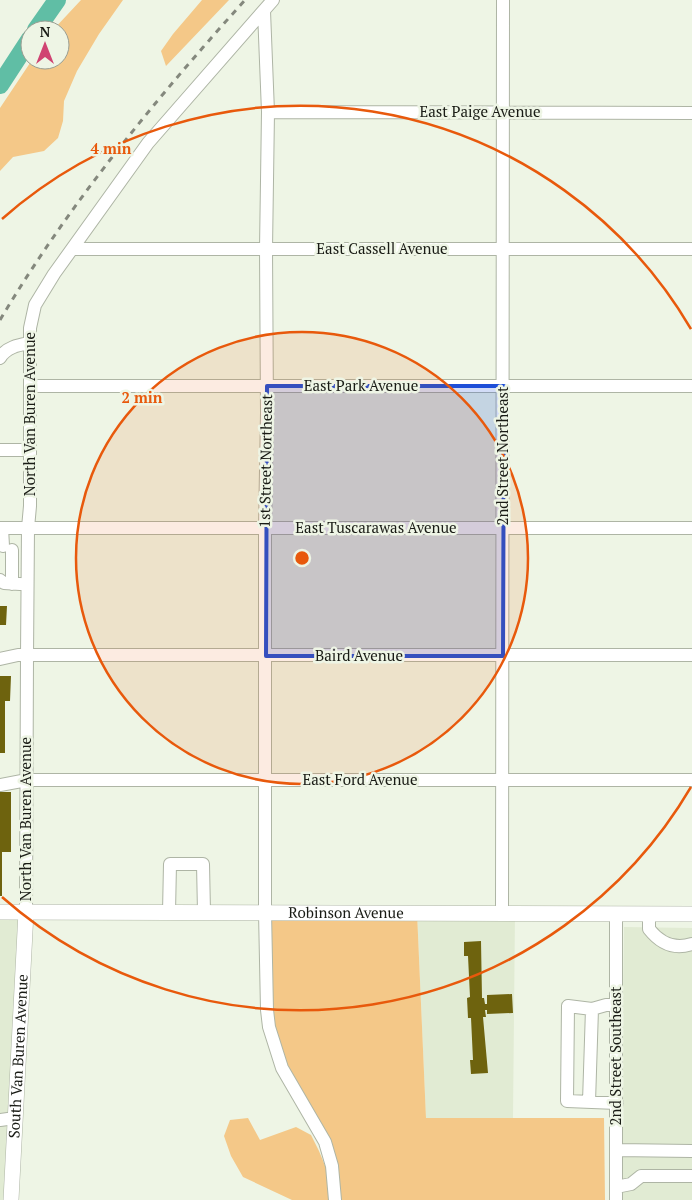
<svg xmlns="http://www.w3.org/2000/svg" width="692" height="1200" font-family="'PT Serif',serif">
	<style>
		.built { fill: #e1ebd3 }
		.green { fill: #f4c888 }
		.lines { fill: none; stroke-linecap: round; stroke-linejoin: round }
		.river { stroke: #60bea5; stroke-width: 18 }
		.building { fill: #6e630e }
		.minor-casing { stroke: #aeb5a5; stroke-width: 14 }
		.major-casing { stroke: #aeb5a5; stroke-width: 16 }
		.minor { stroke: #fff; stroke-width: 12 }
		.major { stroke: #fff; stroke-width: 15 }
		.rail { stroke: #84887d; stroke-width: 3; stroke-dasharray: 6 6; stroke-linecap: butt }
		.marked { fill: #1d4ed8; fill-opacity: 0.2; stroke: #1d4ed8; stroke-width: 4; stroke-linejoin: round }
		.ring { fill: none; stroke: #e8590c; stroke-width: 2.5 }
		.labels { text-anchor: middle; stroke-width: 5; stroke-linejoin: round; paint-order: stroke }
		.street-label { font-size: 15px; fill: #191b15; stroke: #eef5e5 }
		.centre { fill: #e8590c; stroke: #eef5e5; stroke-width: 2.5 }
		.ring-label { font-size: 15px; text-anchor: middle; font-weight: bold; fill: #e8590c; stroke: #eef5e5; stroke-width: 5; stroke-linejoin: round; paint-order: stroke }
	</style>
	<rect width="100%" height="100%" fill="#eef5e5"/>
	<path class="built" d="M0,912h26l-15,288h-11z
		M417,912l98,1 -2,205h-87z
		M624,927l68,1v272h-72z"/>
	<path class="green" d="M81,0h42l-24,34 -22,37 -13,30 -1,20 -5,17 -14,13 -31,6 -13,14v-63l32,-48h28v-30h-7z
		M202,0h27l-63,66 -5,-15 12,-17z
		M265,912h152l9,206h178l1,82h-265v-12l-5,-24 -59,-112z
		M248,1118l12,22 36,-13 15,8 8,16 7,17 3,22v10h-37l-49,-23 -12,-21 -7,-20 6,-16z"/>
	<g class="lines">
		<path class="river" d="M36,30l21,-30
			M0,85l30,-46"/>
	</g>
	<path class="building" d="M0,606h7l-1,19h-6z
		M0,676h11l-1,25h-5v52h-5z
		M0,792h11v60h-9v44h-2z
		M481,941l1,57h2l1,6h2v-9l25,-1 1,19 -26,1v-4h-2l1,7h-3l5,56 -17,1 -1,-14h3l-2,-42h-3l-1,-20 3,-1 -2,-41h-4v-14z"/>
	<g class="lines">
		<defs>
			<path id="minor" d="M264,11l4,101 -2,137 1,164 -2,115v384l2,98 2,17 13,41 43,74 7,24 3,34
				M268,112l424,1
				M72,249h620
				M0,358c6,-11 19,-13 30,-15
				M30,386h662
				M0,450h30
				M0,528h692
				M2,528l1,18
				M12,550v34
				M0,580l4,3 16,1
				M0,659l18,-4h674
				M0,785l27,-5h665
				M26,912l1,-256 1,-128 2,-22v-178l5,-23 19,-31 94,-131 125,-143
				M169,912l1,-48h33l1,48
				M502,913l1,-913
				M616,913v287
				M649,913v16c11,14 25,21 43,15
				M616,1005h-10l-14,4 -24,-3 -1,95 50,2
				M589,1102l3,-93
				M0,1120l15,-2
				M616,1150l76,1
				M616,1187l15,-3 10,-8h51"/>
			<g id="major">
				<path id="s1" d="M0,912l692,2"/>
				<path id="s2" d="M11,1200l15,-288"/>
			</g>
		</defs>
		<use href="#minor" class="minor-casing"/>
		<use href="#major" class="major-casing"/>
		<use href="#minor" class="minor"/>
		<use href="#major" class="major"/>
		<path class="rail" d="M0,320c69,-116 155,-220 245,-320"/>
	</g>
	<path class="marked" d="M267,386h237l-1,270h-237z"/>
	<circle cx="302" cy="558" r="226" fill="#e8590c" fill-opacity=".12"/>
	<g class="ring">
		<circle cx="302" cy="558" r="226"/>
		<path d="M691 787A452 452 0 0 1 2 897M2 219A452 452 0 0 1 691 329"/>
	</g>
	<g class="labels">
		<g class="street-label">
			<text x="480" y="117">East Paige Avenue</text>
			<text x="382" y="254">East Cassell Avenue</text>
			<text x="361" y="391">East Park Avenue</text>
			<text transform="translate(30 414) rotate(-90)" y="5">North Van Buren Avenue</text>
			<text transform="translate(503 456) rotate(-90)" y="5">2nd Street Northeast</text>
			<text transform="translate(266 461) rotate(-89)" y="5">1st Street Northeast</text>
			<text x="376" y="533">East Tuscarawas Avenue</text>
			<text x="359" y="661">Baird Avenue</text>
			<text x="360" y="785">East Ford Avenue</text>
			<text transform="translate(26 819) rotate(-90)" y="5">North Van Buren Avenue</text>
			<text dy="5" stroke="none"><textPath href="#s1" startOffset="346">Robinson Avenue</textPath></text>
			<text dy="5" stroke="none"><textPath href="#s2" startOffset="144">South Van Buren Avenue</textPath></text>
			<text transform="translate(616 1056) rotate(-90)" y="5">2nd Street Southeast</text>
		</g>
	</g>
	<circle cx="302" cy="558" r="8" class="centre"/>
	<g class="ring-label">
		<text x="111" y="154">4 min</text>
		<text x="142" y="403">2 min</text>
	</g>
	<g transform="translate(45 45)"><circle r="24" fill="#eef5e5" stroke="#999e92"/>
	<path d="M0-4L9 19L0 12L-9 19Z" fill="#d04372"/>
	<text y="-8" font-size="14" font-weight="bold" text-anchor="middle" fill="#191b15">N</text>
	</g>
</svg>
